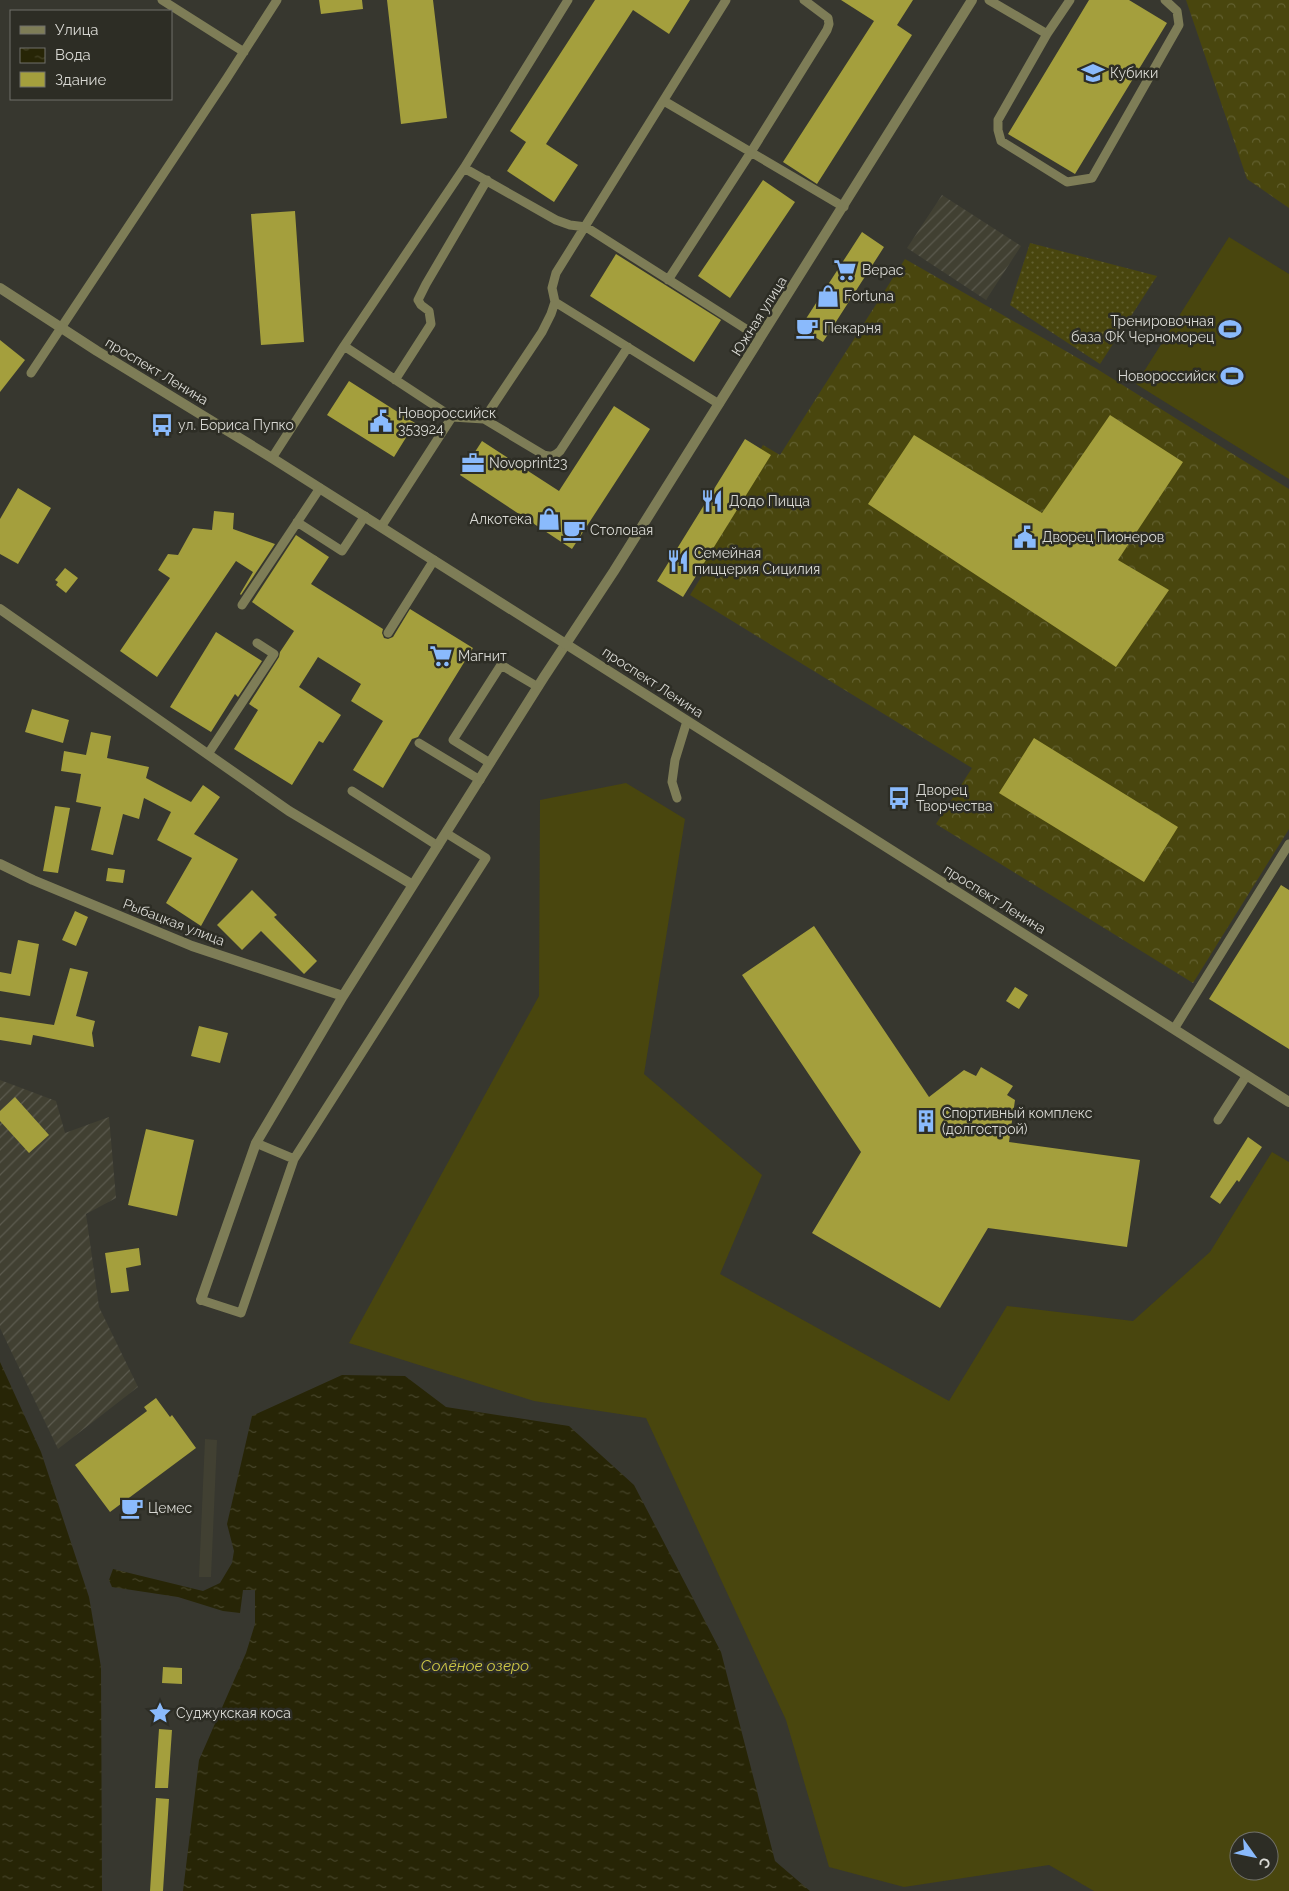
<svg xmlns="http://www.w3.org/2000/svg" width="1289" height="1891" font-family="Raleway,sans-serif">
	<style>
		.built { fill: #414032 }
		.industrial { fill: url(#industrial-furrows) }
		.grass { fill: #49460e; fill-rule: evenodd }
		.forest { fill: url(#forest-crowns) }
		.garden { fill: url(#garden-dots) }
		.water { fill: url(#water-ripples) }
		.building { fill: #a49f3d }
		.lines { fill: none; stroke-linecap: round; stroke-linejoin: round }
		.service { stroke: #7e7d57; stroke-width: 9 }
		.minor { stroke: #7e7d57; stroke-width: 10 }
		.tertiary { stroke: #7e7d57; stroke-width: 10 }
		.labels { text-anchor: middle; stroke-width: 5; stroke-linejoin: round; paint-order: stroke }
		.poi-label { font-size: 14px; fill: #d8d8d3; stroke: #2d2d25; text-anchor: start }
		.street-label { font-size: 14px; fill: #d8d8d3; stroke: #2d2d25 }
		.water-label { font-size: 15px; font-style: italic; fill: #d1ca46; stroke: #2d2d25 }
	</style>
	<defs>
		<pattern id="industrial-furrows" width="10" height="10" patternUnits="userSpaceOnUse" patternTransform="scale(1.25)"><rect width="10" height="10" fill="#414032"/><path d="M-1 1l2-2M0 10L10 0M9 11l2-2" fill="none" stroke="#5c5b4f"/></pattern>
		<pattern id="forest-crowns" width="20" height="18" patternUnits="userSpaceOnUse" patternTransform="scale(1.25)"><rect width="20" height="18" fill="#49460e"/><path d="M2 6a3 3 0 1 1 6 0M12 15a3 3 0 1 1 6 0" fill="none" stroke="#626030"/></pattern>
		<pattern id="garden-dots" width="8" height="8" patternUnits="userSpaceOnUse" patternTransform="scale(1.25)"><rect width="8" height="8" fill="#49460e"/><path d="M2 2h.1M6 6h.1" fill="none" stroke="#626030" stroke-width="1.8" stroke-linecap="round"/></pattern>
		<pattern id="water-ripples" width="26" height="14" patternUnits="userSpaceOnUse" patternTransform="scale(1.25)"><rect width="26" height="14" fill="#272506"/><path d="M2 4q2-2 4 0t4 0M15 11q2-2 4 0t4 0" fill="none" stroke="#464429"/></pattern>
	</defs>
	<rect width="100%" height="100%" fill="#37372f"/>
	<path class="built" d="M205,1439l12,1 -6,137h-12z"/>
	<path class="industrial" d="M942,195l79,51 -35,54 -79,-52z
		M0,1080l56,21 9,32 44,-16 7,81 -30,16 13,93 39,80 -80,62 -58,-121z"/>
	<path class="grass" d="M1229,237l60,37v205l-153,-95z
		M626,783l59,36 -41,255 118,101 -42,99 229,127 58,-95 126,15 77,-69 62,-100 17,10v729h-195l-45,-26 -145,22 -75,-20 -43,-147 -140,-302 -112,-17 -185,-58 190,-347 1,-196zM1239,1841h30v30h-30z"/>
	<path class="forest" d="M1186,0h103v208l-42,-29z
		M905,259l192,110 192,120v340l-96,154 -257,-159 36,-56 -282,-173 12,-19 -15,-9 76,-122 17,10z"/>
	<path class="garden" d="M1030,243l127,33 -57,88 -90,-59z"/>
	<path class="water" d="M0,1362l41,90 48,145 12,70 1,224h-102z
		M342,1375l63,1 41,31 123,19 65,59 87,167 54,209 35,30h-627l16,-131 47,-107 9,-29v-34h-12l-3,23 -17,-2 -45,-14 -66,-10 -3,-7 4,-11 90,22 17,-8 12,-20 2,-12 -7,-27 25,-108z"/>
	<path class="building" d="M319,0h43l1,9 -42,5z
		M387,0h46l14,118 -46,6z
		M595,0h95l-21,34 -36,-24 -87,134 32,21 -24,37 -47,-31 19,-29 -16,-11z
		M841,0h72l-16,25 15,10 -95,149 -34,-22 91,-141z
		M1089,0h40l38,23 -92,151 -67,-40z
		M763,180l32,22 -65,96 -32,-22z
		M295,211l9,131 -43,3 -10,-131z
		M862,232l22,15 -61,95 -23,-14z
		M616,254l105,66 -27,42 -104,-66z
		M0,340l25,20 -25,32z
		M349,381l66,42 -21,34 -67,-42z
		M614,406l36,23 -78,120 -112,-74 22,-34 77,50z
		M1110,415l73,47 -65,98 51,30 -53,77 -248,-163 46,-69 128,78z
		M745,439l26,16 -88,142 -26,-16z
		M18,488l33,20 -33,56 -18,-10v-35z
		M214,511l20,2 -1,16 42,15 -34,51 -1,-1 13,-22 -17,-11 -79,116 -37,-26 50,-73 -12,-8 10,-16 10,1 15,-27 19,2z
		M296,535l33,22 -18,27 72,45 -1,4 2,5 4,1 5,-2 17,-28 63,39 -55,89 -6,2 -29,49 -30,-18 30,-49 -32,-20 10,-17 -43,-27 -19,30 42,28 -18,28 -4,-2 -27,44 -58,-36 24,-39 -9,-6 30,-47 1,-5 14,-21 -42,-29z
		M65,568l13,10 -12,15 -10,-8 2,-3 -3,-2z
		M216,632l46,29 -24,36 -3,-3 -24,38 -41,-25z
		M32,709l37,11 -6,23 -38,-11z
		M91,732l20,4 -4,22 42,9 -3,11 45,24 12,-17 17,12 -26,37 44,25 -37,67 -35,-23 26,-45 -35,-18 14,-28 -27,-14 -5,21 -16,-5 -10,41 -22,-5 10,-43 -25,-5 5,-28 -20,-3 3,-20 22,4z
		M1034,738l144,89 -34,55 -145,-89z
		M55,806l15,2 -12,65 -15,-2z
		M108,868l17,2 -2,13 -17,-2z
		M1281,885l8,5v159l-80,-50z
		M252,890l25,25 -3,2 43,44 -13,13 -43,-43 -19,19 -25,-25z
		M75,911l13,6 -12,29 -14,-6z
		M814,926l115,171 35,-27 12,6 5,-9 32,19 -6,9 8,5 -6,42 131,18 -13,87 -139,-19 -48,80 -128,-75 49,-81 -119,-177z
		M18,940l21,4 -9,52 -30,-5v-19l11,2z
		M70,968l18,4 -12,44 19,5 -3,12 2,14 -61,-12 -2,10 -31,-5v-23l54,8z
		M1015,987l13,8 -9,14 -13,-8z
		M199,1026l29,7 -8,30 -29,-7z
		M15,1097l34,38 -20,18 -29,-32v-10z
		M146,1129l48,11 -17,76 -49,-11z
		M1248,1137l14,10 -23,35 -2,-2 -17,24 -10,-7z
		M139,1248l2,17 -15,3 3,23 -18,2 -6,-40z
		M156,1398l14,19 2,-2 24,33 -86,64 -35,-47 72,-54 -3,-4z
		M163,1667l19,1v16l-20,-1z
		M159,1729l13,1 -4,58h-13z
		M156,1798l13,1 -6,92h-13z"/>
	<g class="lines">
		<path class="service" d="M162,0l82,52
			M989,0l58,34
			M1070,0l-23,34 -49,86v10l3,11 66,41 25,-4 87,-153 -2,-14 -12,-11
			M664,101l180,106
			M464,168l92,52 14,5 16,2 174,111
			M668,280l83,-128 76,-122 2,-6 -1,-6 -24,-18
			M555,302l164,102
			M344,346l120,-178 104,-168
			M31,373l196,-295 50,-78
			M395,380l36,-56 -2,-13 -8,-6 -3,-5 8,-16 61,-104
			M484,419l58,-87 9,-18 4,-12 -3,-14 4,-15 170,-273
			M272,458l72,-112 108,71 32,2 60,36c7,2 11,1 16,-4l68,-104
			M297,522l45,29 23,-35
			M381,527l71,-110
			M242,605l78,-117
			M388,633l46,-73
			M419,743l61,37
			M208,754l66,-100 -17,-11
			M490,763l-37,-23 48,-75 37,22
			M352,791l86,55
			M677,798l-5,-16 3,-22 12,-39
			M1174,1029l115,-185
			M1218,1120l29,-45
			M256,1143l38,16
			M201,1300l40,13 53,-154 192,-301 -40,-25"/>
		<path class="minor" d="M0,609l289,202 124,74
			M0,864l33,16 159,66 151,50
			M201,1300l55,-157 87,-147 201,-319 70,-106 358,-571"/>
		<path class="tertiary" d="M0,288l97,63 175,107 1017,644"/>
	</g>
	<defs>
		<symbol id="school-bare" viewBox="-9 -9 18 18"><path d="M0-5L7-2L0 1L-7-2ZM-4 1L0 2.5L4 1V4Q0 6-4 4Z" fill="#8abafc" stroke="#2d2d25" stroke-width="2.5" paint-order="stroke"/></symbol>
		<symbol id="supermarket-bare" viewBox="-9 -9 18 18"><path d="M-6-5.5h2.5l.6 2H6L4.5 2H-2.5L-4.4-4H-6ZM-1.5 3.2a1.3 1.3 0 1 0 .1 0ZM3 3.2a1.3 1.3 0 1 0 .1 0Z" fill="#8abafc" stroke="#2d2d25" stroke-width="2.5" paint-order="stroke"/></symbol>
		<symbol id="shop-bare" viewBox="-9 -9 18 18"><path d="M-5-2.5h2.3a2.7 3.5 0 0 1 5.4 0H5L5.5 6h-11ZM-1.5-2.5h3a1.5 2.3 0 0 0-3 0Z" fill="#8abafc" stroke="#2d2d25" stroke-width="2.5" paint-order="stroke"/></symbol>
		<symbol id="cafe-bare" viewBox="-9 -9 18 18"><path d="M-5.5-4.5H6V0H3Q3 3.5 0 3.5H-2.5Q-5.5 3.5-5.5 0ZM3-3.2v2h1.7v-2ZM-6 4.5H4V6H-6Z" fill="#8abafc" stroke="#2d2d25" stroke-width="2.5" paint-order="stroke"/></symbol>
		<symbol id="stadium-bare" viewBox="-9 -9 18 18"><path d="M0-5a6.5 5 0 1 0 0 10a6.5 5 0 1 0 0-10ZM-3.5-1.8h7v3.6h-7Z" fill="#8abafc" stroke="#2d2d25" stroke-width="2.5" paint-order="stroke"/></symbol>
		<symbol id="civic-bare" viewBox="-9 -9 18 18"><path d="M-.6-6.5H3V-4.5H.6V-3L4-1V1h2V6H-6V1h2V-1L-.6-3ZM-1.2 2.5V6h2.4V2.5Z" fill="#8abafc" stroke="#2d2d25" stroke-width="2.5" paint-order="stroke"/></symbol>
		<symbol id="bus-bare" viewBox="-9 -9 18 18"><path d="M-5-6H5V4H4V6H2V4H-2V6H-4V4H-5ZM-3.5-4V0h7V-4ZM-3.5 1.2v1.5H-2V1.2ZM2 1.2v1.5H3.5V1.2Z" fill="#8abafc" stroke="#2d2d25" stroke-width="2.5" paint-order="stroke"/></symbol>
		<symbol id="office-bare" viewBox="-9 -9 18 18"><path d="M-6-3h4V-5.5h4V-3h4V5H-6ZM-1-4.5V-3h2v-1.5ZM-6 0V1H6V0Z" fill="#8abafc" stroke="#2d2d25" stroke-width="2.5" paint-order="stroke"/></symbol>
		<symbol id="restaurant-bare" viewBox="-9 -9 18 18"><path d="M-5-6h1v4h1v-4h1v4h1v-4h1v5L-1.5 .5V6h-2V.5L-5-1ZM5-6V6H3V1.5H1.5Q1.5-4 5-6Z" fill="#8abafc" stroke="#2d2d25" stroke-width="2.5" paint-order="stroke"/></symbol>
		<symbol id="building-bare" viewBox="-9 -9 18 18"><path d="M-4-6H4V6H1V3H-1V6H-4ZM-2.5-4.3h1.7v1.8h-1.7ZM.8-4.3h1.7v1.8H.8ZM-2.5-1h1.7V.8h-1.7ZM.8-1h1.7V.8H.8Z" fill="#8abafc" stroke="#2d2d25" stroke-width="2.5" paint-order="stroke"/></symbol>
		<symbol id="sight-bare" viewBox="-9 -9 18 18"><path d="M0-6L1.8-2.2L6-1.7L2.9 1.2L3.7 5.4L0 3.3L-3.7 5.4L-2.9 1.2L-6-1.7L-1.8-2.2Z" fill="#8abafc" stroke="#2d2d25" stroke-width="2.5" paint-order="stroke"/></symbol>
	</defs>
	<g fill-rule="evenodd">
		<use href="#school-bare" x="1077" y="57" width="32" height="32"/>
		<use href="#supermarket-bare" x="829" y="254" width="32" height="32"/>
		<use href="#shop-bare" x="812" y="280" width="32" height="32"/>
		<use href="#cafe-bare" x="791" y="312" width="32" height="32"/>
		<use href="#stadium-bare" x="1214" y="313" width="32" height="32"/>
		<use href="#stadium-bare" x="1216" y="360" width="32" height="32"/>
		<use href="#civic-bare" x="365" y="405" width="32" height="32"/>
		<use href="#bus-bare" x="146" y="409" width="32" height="32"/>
		<use href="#office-bare" x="457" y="447" width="32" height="32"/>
		<use href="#restaurant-bare" x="696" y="485" width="32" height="32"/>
		<use href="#shop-bare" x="533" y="503" width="32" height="32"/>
		<use href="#cafe-bare" x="558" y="514" width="32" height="32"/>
		<use href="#civic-bare" x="1009" y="521" width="32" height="32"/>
		<use href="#restaurant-bare" x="662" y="545" width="32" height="32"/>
		<use href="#supermarket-bare" x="425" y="640" width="32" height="32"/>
		<use href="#bus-bare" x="883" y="782" width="32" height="32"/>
		<use href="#building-bare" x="910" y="1105" width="32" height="32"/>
		<use href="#cafe-bare" x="116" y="1492" width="32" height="32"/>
		<use href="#sight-bare" x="144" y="1697" width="32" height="32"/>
	</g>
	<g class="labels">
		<g class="poi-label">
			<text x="1110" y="78">Кубики</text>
			<text x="862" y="275">Верас</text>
			<text x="844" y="301">Fortuna</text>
			<text x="1214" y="326" text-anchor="end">Тренировочная<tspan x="1214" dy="16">база ФК Черноморец</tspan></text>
			<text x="824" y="333">Пекарня</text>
			<text x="1216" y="381" text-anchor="end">Новороссийск</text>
			<text x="398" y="418">Новороссийск<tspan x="398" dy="16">353924</tspan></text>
			<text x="178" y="430">ул. Бориса Пупко</text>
			<text x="489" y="468">Novoprint23</text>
			<text x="729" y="506">Додо Пицца</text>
			<text x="532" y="524" text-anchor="end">Алкотека</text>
			<text x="590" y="535">Столовая</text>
			<text x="1042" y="542">Дворец Пионеров</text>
			<text x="694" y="558">Семейная<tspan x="694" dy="16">пиццерия Сицилия</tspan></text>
			<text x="458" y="661">Магнит</text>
			<text x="916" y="795">Дворец<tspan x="916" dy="16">Творчества</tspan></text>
			<text x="942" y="1118">Спортивный комплекс<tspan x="942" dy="16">(долгострой)</tspan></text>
			<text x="148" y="1513">Цемес</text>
			<text x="176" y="1718">Суджукская коса</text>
		</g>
		<g class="street-label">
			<text transform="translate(759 316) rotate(-58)" y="5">Южная улица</text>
			<text transform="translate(157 371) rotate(31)" y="5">проспект Ленина</text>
			<text transform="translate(653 682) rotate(33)" y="5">проспект Ленина</text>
			<text transform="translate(995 899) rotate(32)" y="5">проспект Ленина</text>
			<text transform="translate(174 922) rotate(21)" y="5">Рыбацкая улица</text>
		</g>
		<g class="water-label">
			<text x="475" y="1671">Солёное озеро</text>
		</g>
	</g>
	<rect x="10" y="10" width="162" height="90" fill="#2d2d25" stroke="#71716b"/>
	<rect x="20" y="26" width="25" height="8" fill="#7e7d57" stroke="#71716b"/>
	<text x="55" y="35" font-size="15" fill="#d8d8d3">Улица</text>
	<rect x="20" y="48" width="25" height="15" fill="url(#water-ripples)" stroke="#71716b"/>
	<text x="55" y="60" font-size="15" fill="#d8d8d3">Вода</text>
	<rect x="20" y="72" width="25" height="15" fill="#a49f3d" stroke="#71716b"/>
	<text x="55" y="85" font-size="15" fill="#d8d8d3">Здание</text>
	<g transform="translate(1254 1856) rotate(123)"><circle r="24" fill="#2d2d25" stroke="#71716b"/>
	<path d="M0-4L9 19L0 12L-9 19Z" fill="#8abafc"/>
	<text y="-8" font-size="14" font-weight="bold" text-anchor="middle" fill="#d8d8d3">С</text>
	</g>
</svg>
